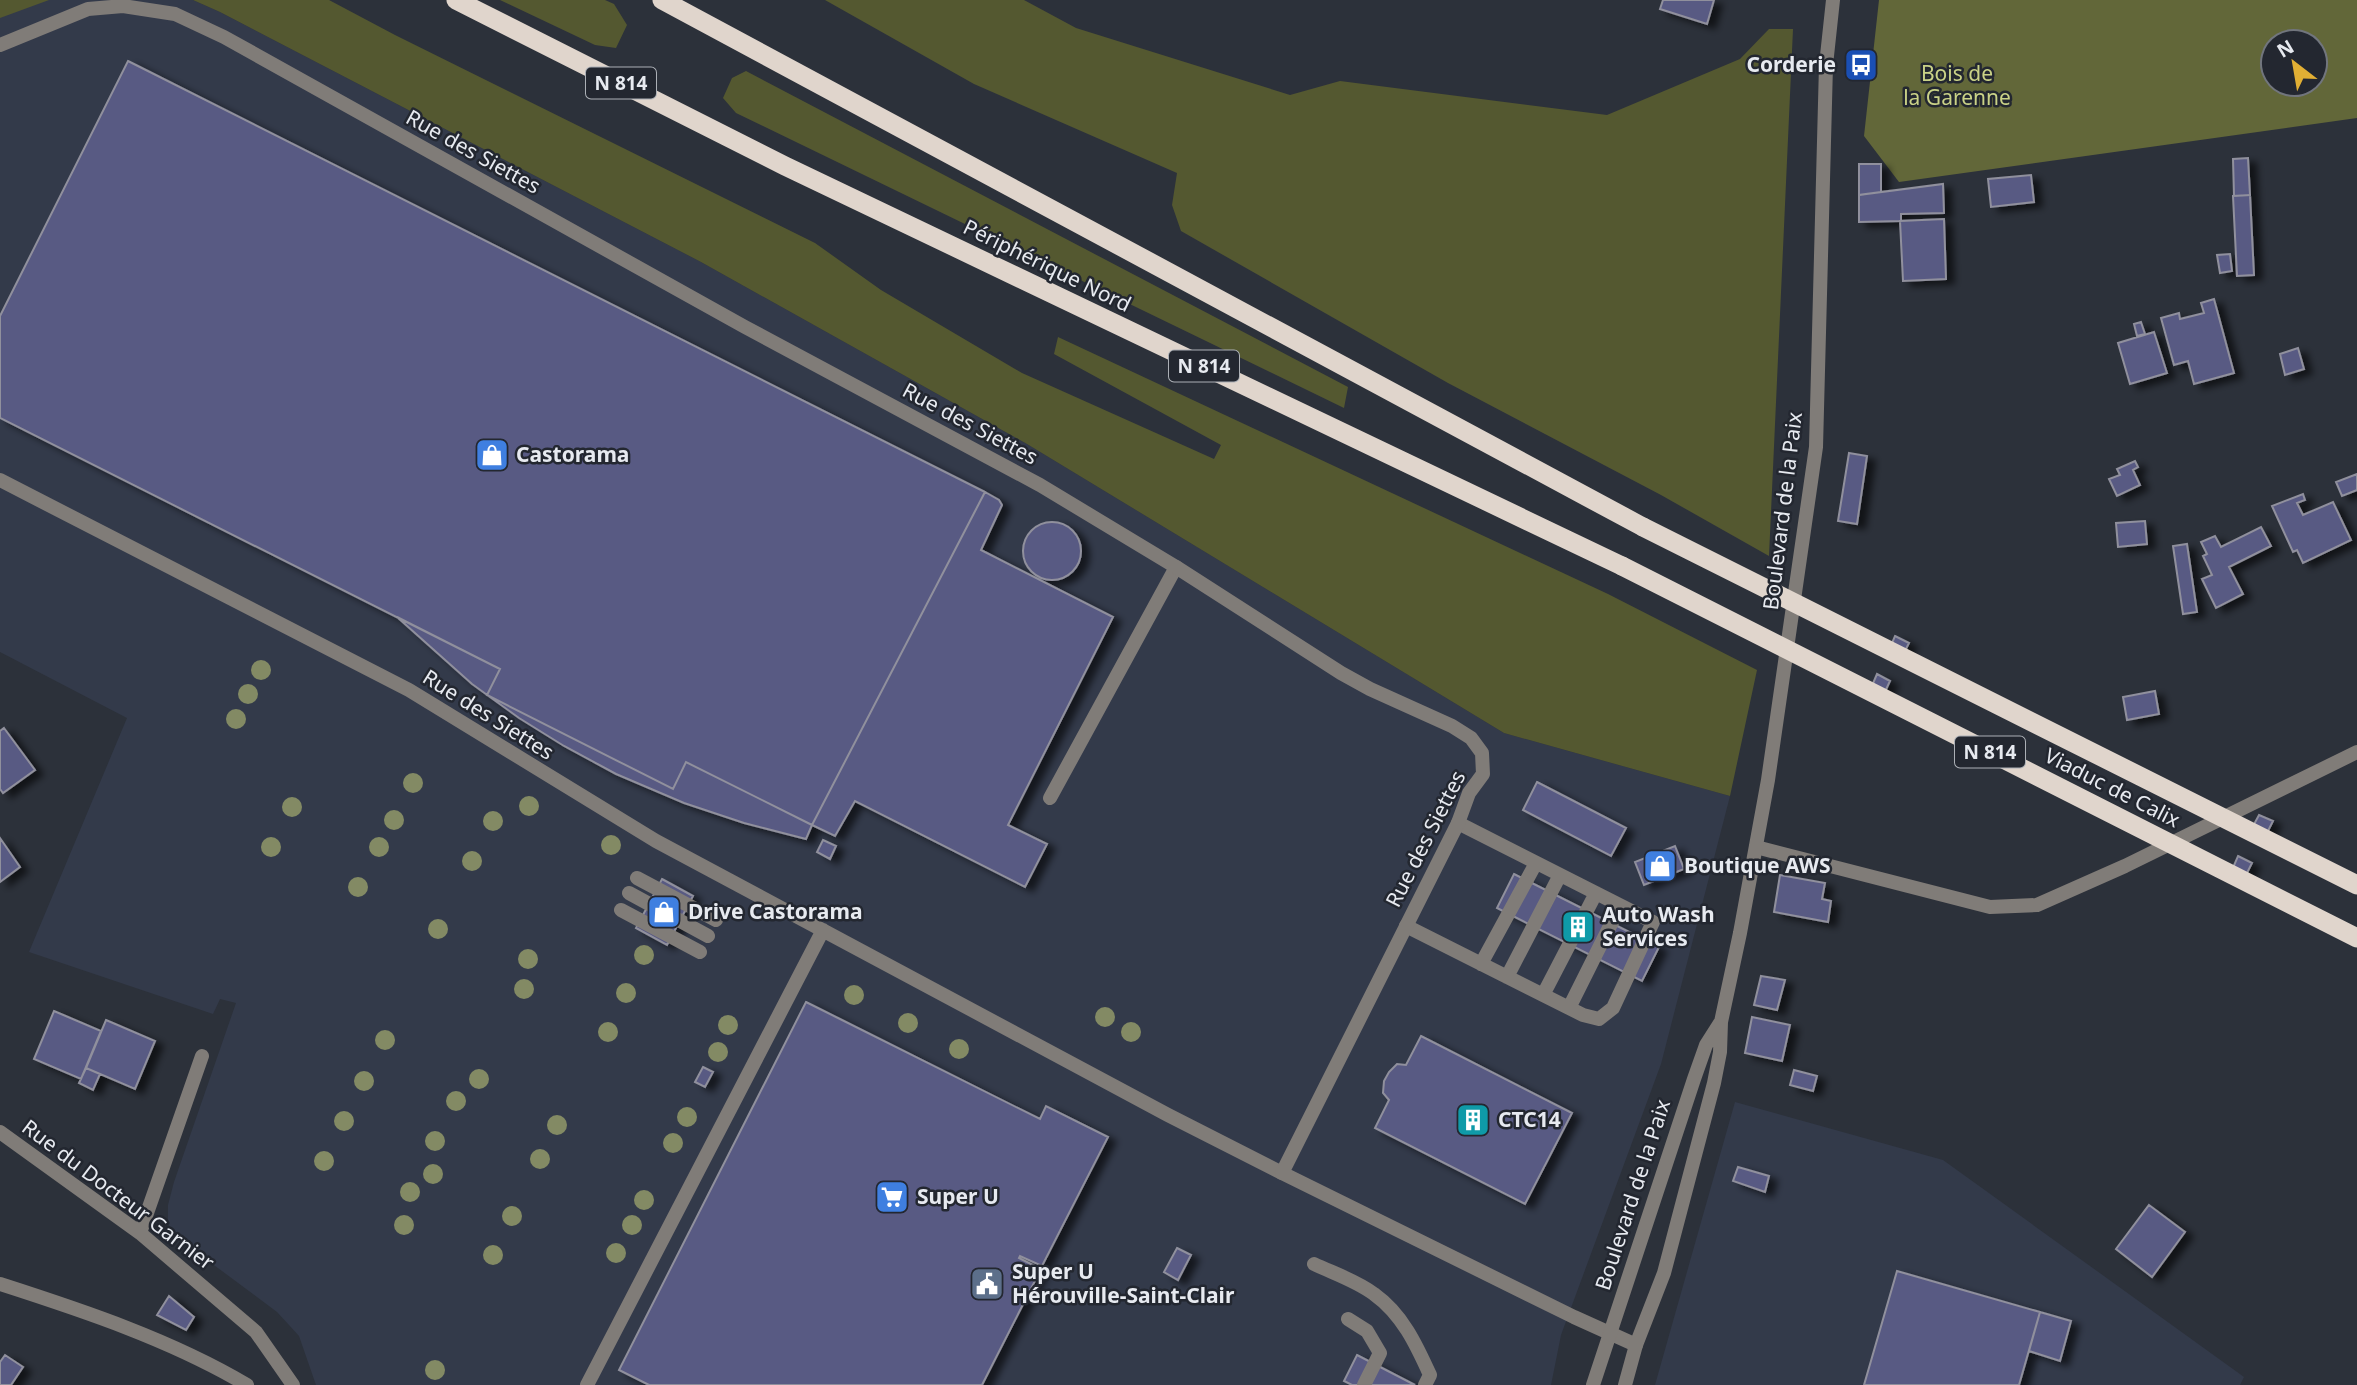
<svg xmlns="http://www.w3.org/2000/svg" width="2357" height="1385" font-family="'Noto Sans',sans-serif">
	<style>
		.built { fill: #333a4a }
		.green { fill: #545830 }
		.forest { fill: #626739; fill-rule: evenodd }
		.building { fill: #595a83; stroke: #90909d; stroke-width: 2; filter: url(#shadow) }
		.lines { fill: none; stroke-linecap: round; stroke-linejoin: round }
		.service { stroke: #807c78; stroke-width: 14 }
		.minor { stroke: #807c78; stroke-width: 14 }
		.tertiary { stroke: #807c78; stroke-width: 14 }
		.trunk { stroke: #e0d5cc; stroke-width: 19 }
		.trunk-bridge { stroke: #e0d5cc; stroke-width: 19 }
		.tree { fill: #838a64 }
		.labels { text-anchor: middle; stroke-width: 5; stroke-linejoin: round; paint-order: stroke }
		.shield { fill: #232730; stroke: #acb0b6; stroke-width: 2 }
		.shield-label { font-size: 19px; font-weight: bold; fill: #e7eaf0 }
		.poi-label { font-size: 21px; font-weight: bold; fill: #e7eaf0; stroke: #232730; text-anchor: start }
		.park-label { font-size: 21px; fill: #cad287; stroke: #232730 }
		.street-label { font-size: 21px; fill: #e7eaf0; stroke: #232730 }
	</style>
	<defs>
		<filter id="shadow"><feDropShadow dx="8" dy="4.5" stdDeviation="3.5" flood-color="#0009"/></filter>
	</defs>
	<rect width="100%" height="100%" fill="#2c313a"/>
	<path class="built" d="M0,0h193l27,12 481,250 326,182 477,289 226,63 -69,268 -100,271 -10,50h-1235l-17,-49 -10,-11 -12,-13 -98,-73 -8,-8 -3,-9v-17l6,-23 62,-179 -16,-4 -7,15 -184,-62 98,-234 -127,-66z
		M1735,1102l208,58 301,217 -4,8h-585z"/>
	<path class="green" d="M0,0h49l-49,18z
		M193,0h136l66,35 420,208 66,47 141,83 192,86 7,-14 -167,-91 4,-17 550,257 149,76 -27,126 -226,-63 -477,-289 -326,-182 -481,-250z
		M500,0h105l9,4 13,21 -11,23 -21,-3z
		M825,0h199l52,28 214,67 50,-14 267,34 133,-56 29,-30h24l-24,527 -108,-61 -213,-112 -267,-152 -9,-26 5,-32 -203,-89z
		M746,71l602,316 -4,21 -608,-295 -13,-15 9,-20z"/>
	<path class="forest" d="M1879,0h478v118l-458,64 -35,-46zM2273,42h42v42h-42z"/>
	<path class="building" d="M1663,0h51l-7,24 -47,-15z
		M128,61l857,431 -173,333 -126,-63 -13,27 -186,-94 13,-26 -500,-251v-102z
		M2248,158l2,37 -16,1 -1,-37z
		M1859,164h22v28l-22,3z
		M2031,175l3,27 -43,5 -3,-28z
		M1943,184l1,29 -43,1v7l-42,1v-27z
		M2250,195l4,80 -17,1 -4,-80z
		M1944,219l2,60 -43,2 -3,-60z
		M2230,254l2,17 -12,2 -3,-18z
		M2214,299l20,74 -40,11 -6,-23 -14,4 -13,-47 18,-5 1,6 24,-6 -3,-10z
		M2141,322l4,12 -8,2 -3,-12z
		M2154,332l13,41 -37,11 -12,-41z
		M2298,348l6,21 -19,6 -5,-21z
		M1849,453l18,3 -10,68 -19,-3z
		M2135,461l3,6 -5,3 7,15 -23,11 -8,-17 11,-4 -3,-6z
		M2357,474v16l-15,6 -6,-14z
		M985,492l14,8 3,5 -21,45 132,67 -105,208 39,19 -22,43 -170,-86 -20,35 -23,-11z
		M2303,494l2,6 -8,3 6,12 30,-13 18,38 -48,23 -6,-13 -4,2 -21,-46z
		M2145,521l2,23 -29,3 -2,-24z
		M1023 551a29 29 0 1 1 58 0a29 29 0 1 1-58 0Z
		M2261,527l10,19 -42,21 14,27 -27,14 -14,-29 10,-4 -9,-19 4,-2 -6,-12 14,-6 6,11z
		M2187,544l10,68 -14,2 -10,-68z
		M397,617l103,52 -13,26 186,94 13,-27 126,63 -6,14 -62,-16 -60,-20 -68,-29 -52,-28 -45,-28 -47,-34z
		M1895,636l14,7 -7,14 -13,-7z
		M1877,674l13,7 -6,13 -13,-6z
		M2155,691l4,23 -32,6 -4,-23z
		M4,728l31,42 -32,23 -3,-4v-58z
		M1537,782l89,46 -15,28 -88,-46z
		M2259,815l14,6 -7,14 -14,-7z
		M0,838l20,29 -20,15z
		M823,840l13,6 -6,13 -13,-7z
		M1675,846l9,23 -40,16 -9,-23z
		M2238,856l14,7 -7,14 -13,-7z
		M1514,874l145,73 -17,34 -145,-73z
		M1780,875l45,8 -3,16 9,2 -3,21 -54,-10z
		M662,879l31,17 -26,49 -31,-17z
		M1761,976l24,4 -8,30 -23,-5z
		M806,1002l234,117 6,-13 62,31 -66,129 -22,-10 -1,2 22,11 -59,116h-333l-30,-15z
		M54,1011l47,20 -20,48 -47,-20z
		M1752,1017l38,8 -8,36 -37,-8z
		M106,1020l49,21 -20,48 -49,-21z
		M1421,1036l151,77 -47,91 -150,-76 14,-28 -6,-7 1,-12 5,-9 8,-8 9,1z
		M703,1067l10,5 -8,15 -10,-5z
		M86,1068l14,6 -7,16 -14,-7z
		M1794,1070l23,6 -4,15 -23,-6z
		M1738,1167l31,9 -4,16 -32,-11z
		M2149,1205l36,27 -33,45 -36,-28z
		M1177,1248l14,7 -13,25 -14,-8z
		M1897,1271l143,41 -21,73h-155z
		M169,1296l25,21 -8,13 -29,-15z
		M2040,1312l31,9 -11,40 -31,-10z
		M5,1355l18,12 -12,18h-11v-23z
		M1357,1355l58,30h-63l-8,-4z"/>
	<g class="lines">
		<path class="service" d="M0,480l409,210 247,151 512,274 114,58
			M1050,798l126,-231
			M637,878l79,42
			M629,893l79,43
			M621,910l79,42
			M1406,926l177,89 16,4 14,-11 40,-86 -195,-99
			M1481,964l55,-101
			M1507,977l53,-102
			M1543,995l53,-102
			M1569,1008l51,-102
			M1314,1264c19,9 43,17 60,30 28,20 42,50 56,81l-5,10
			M1348,1319l19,12 13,22 -16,32
			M587,1385l236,-455"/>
		<path class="minor" d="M0,45l88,-36 35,-3 52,8 49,23 521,290 295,158 136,82 165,106 29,16 82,37 19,12 11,15 1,21 -14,19 -11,30 -176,350 292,144 62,28
			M1756,847l234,60 47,-2 88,-39 232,-114
			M0,1132l140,101 116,99 37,53
			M140,1233l62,-177
			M0,1284c84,27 171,56 247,101"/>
		<path class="tertiary" d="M1593,1385l101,-306 12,-34 14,-22
			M1625,1385l11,-40 28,-72 50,-190 6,-31 1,-30 19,-89 28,-153 48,-333 10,-382 7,-65"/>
		<path class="trunk" d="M456,0l329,166 837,400
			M662,0l981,527"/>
		<path class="trunk-bridge" d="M1643,527l714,358
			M1622,566l735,372"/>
	</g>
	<g class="tree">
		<circle cx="261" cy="670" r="10"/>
		<circle cx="248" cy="694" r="10"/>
		<circle cx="236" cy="719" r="10"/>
		<circle cx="413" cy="783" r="10"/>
		<circle cx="529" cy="806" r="10"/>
		<circle cx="292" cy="807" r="10"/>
		<circle cx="394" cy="820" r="10"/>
		<circle cx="493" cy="821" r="10"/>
		<circle cx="611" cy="845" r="10"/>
		<circle cx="271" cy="847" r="10"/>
		<circle cx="379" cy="847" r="10"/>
		<circle cx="472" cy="861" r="10"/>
		<circle cx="358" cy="887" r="10"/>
		<circle cx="438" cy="929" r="10"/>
		<circle cx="644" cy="955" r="10"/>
		<circle cx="528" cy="959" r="10"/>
		<circle cx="524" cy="989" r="10"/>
		<circle cx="626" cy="993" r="10"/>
		<circle cx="854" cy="995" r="10"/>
		<circle cx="1105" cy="1017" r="10"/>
		<circle cx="908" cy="1023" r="10"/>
		<circle cx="728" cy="1025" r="10"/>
		<circle cx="608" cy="1032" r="10"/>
		<circle cx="1131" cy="1032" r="10"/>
		<circle cx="385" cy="1040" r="10"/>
		<circle cx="959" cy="1049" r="10"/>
		<circle cx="718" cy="1052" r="10"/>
		<circle cx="479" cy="1079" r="10"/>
		<circle cx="364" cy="1081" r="10"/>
		<circle cx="456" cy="1101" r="10"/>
		<circle cx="687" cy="1117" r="10"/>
		<circle cx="344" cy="1121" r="10"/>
		<circle cx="557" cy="1125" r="10"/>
		<circle cx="435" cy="1141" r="10"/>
		<circle cx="673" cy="1143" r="10"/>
		<circle cx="540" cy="1159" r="10"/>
		<circle cx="324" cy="1161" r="10"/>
		<circle cx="433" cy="1174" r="10"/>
		<circle cx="410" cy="1192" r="10"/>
		<circle cx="644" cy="1200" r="10"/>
		<circle cx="512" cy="1216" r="10"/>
		<circle cx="404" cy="1225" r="10"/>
		<circle cx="632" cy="1225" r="10"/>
		<circle cx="616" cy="1253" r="10"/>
		<circle cx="493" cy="1255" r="10"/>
		<circle cx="435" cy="1370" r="10"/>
	</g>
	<defs>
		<symbol id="bus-square" viewBox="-11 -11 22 22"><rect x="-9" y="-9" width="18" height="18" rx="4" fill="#1a4fb4" stroke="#232730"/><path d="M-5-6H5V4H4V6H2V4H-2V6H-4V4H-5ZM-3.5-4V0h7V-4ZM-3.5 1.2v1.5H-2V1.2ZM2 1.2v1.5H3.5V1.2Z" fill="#fff"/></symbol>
		<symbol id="shop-square" viewBox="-11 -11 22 22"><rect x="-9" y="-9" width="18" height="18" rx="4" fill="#3f7fe0" stroke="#232730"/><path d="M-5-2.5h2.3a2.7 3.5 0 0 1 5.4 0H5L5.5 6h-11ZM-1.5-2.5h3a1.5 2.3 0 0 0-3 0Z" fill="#fff"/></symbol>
		<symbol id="building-square" viewBox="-11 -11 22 22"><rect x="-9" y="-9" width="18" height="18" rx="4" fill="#0f9aa8" stroke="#232730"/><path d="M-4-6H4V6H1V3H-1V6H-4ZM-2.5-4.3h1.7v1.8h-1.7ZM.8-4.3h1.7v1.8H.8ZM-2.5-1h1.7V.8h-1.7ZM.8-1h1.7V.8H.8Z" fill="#fff"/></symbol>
		<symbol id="supermarket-square" viewBox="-11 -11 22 22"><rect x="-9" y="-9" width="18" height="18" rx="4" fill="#3f7fe0" stroke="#232730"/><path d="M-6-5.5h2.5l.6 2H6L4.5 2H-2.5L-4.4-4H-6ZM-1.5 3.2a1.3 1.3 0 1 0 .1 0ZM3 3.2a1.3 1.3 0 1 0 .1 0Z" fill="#fff"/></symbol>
		<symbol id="civic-square" viewBox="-11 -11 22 22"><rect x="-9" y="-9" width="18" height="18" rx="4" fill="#5c6f8a" stroke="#232730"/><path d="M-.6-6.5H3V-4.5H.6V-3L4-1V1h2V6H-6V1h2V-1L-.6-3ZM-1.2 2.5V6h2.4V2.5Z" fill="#fff"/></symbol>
	</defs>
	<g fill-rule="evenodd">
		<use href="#bus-square" x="1842" y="46" width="38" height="38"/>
		<use href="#shop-square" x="473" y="436" width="38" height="38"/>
		<use href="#shop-square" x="1641" y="847" width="38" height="38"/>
		<use href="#shop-square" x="645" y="893" width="38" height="38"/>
		<use href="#building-square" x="1559" y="908" width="38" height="38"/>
		<use href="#building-square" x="1454" y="1101" width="38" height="38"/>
		<use href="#supermarket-square" x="873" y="1178" width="38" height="38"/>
		<use href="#civic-square" x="968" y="1265" width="38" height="38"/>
	</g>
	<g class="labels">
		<g class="shield">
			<rect x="586" y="67.5" width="70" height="31" rx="5"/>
			<rect x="1169" y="350.5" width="70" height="31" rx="5"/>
			<rect x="1955" y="736.5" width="70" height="31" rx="5"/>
		</g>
		<g class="shield-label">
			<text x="621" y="90">N 814</text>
			<text x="1204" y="373">N 814</text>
			<text x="1990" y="759">N 814</text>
		</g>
		<g class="poi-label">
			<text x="1836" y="72" text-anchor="end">Corderie</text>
			<text x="516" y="462">Castorama</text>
			<text x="1684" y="873">Boutique AWS</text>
			<text x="688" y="919">Drive Castorama</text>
			<text x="1602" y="922">Auto Wash<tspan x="1602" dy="24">Services</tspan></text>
			<text x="1498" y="1127">CTC14</text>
			<text x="917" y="1204">Super U</text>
			<text x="1012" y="1279">Super U<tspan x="1012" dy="24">Hérouville-Saint-Clair</tspan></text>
		</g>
		<g class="park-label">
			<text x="1957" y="81">Bois de<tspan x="1957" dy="24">la Garenne</tspan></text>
		</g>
		<g class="street-label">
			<text transform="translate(473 152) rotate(29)" y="7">Rue des Siettes</text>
			<text transform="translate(1047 266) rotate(26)" y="7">Périphérique Nord</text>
			<text transform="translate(970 424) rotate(28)" y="7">Rue des Siettes</text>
			<text transform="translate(1783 511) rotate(-83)" y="7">Boulevard de la Paix</text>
			<text transform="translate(488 715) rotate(32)" y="7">Rue des Siettes</text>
			<text transform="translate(2112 788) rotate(27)" y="7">Viaduc de Calix</text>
			<text transform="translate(1426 839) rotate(-63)" y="7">Rue des Siettes</text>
			<text transform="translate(118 1195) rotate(37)" y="7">Rue du Docteur Garnier</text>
			<text transform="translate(1633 1195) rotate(-72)" y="7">Boulevard de la Paix</text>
		</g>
	</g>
	<g transform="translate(2294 63) rotate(329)"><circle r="33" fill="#232730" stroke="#71757d" stroke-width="2"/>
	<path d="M0-5L12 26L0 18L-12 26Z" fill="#e1af34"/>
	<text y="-10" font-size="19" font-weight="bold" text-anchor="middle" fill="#e7eaf0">N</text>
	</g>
</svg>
